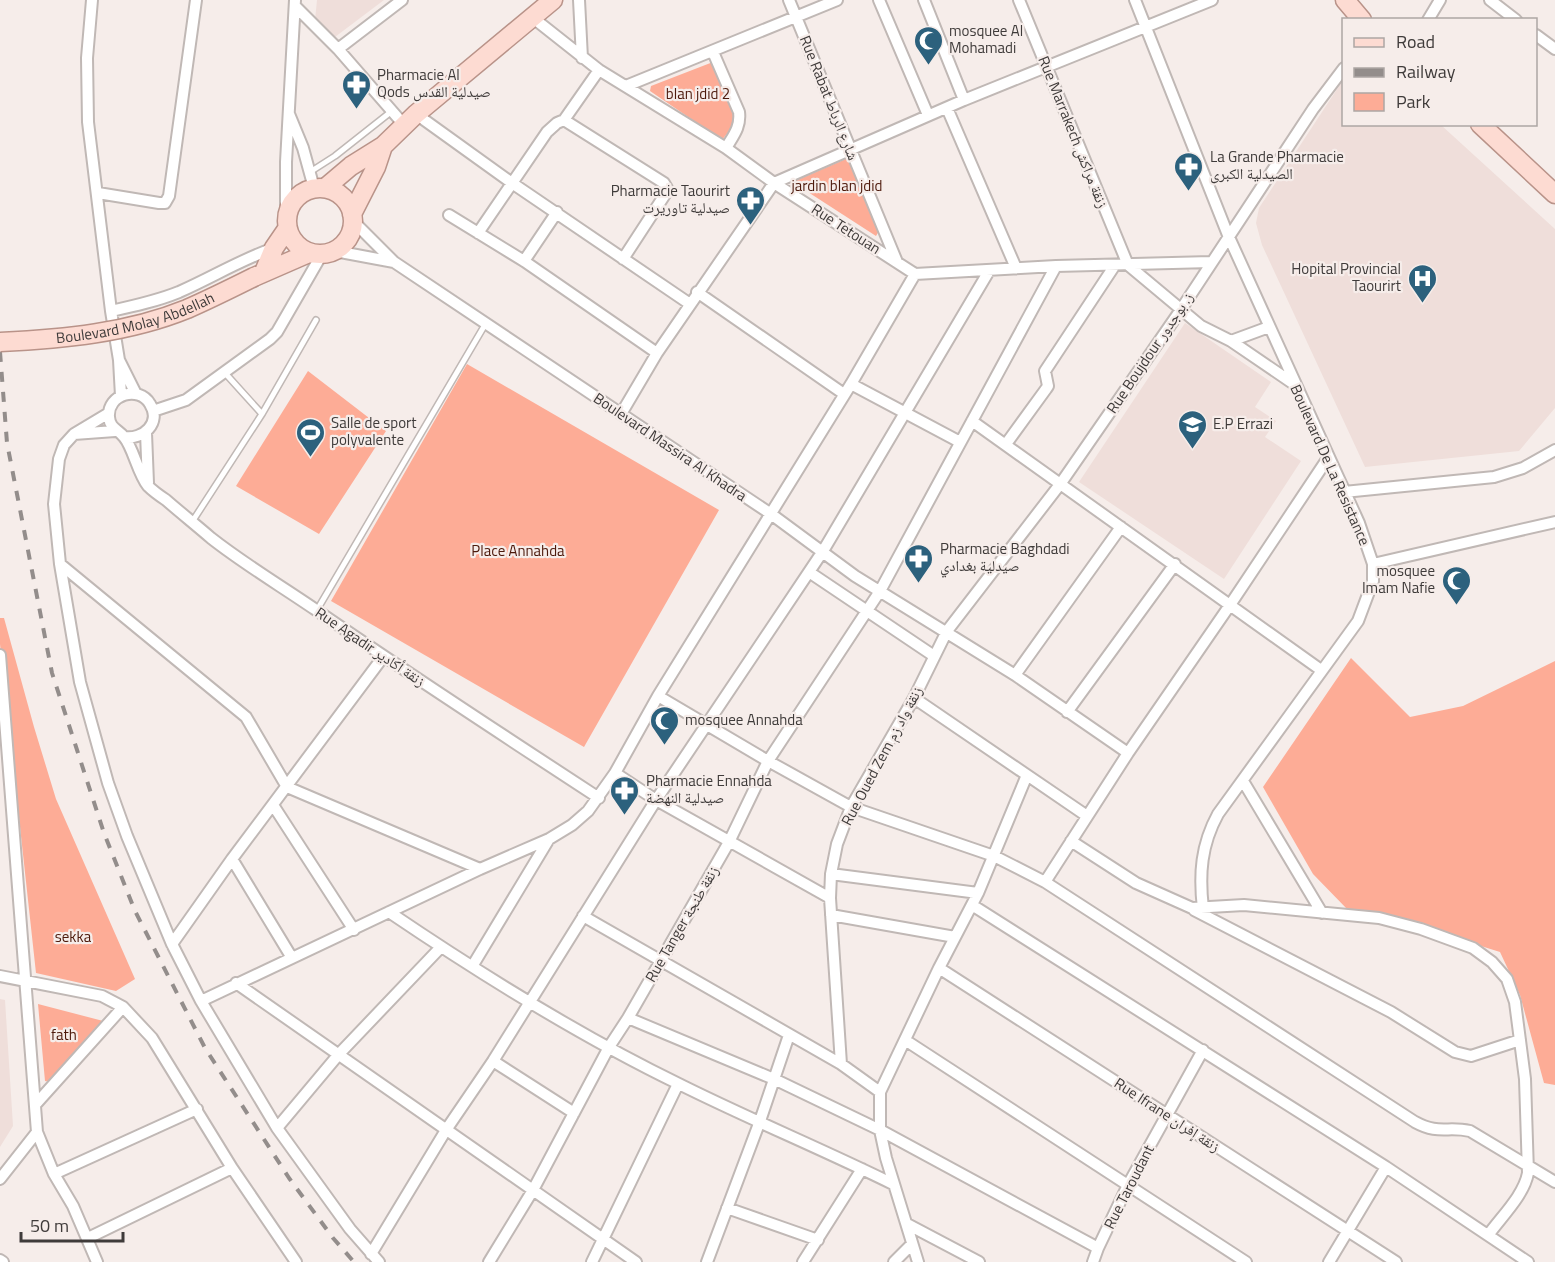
<svg xmlns="http://www.w3.org/2000/svg" width="1555" height="1262" font-family="'Titillium Web','Noto Naskh Arabic',sans-serif">
	<style>
		.built { fill: #efdeda }
		.green { fill: #fdac96 }
		.lines { fill: none; stroke-linecap: round; stroke-linejoin: round }
		.service-casing { stroke: #c0b8b5; stroke-width: 8 }
		.minor-casing { stroke: #c0b8b5; stroke-width: 14 }
		.primary-casing { stroke: #b99389; stroke-width: 21 }
		.service { stroke: #fff; stroke-width: 5 }
		.minor { stroke: #fff; stroke-width: 10 }
		.primary { stroke: #fddbd2; stroke-width: 18 }
		.rail { stroke: #938d8b; stroke-width: 4; stroke-dasharray: 10 10; stroke-linecap: butt }
		.primary-bridge-casing { stroke: #b99389; stroke-width: 21; stroke-linecap: butt }
		.primary-bridge { stroke: #fddbd2; stroke-width: 18 }
		.labels { text-anchor: middle; stroke-width: 4.5; stroke-linejoin: round; paint-order: stroke }
		.poi-label { font-size: 15px; fill: #3f3b3a; stroke: #f6edea; text-anchor: start }
		.park-label { font-size: 15px; fill: #4d1a0c; stroke: #f6edea }
		.street-label { font-size: 15px; fill: #3f3b3a; stroke: #f6edea }
	</style>
	<rect width="100%" height="100%" fill="#f6edea"/>
	<path class="built" d="M317,0h67l-53,40 -16,-20z
		M1343,80l1,44 97,1 114,104v179l-36,43 -154,16 -103,-222 -6,-22 3,-15z
		M1185,323l86,59 -16,25 21,14 -11,16 36,24 -77,118 -145,-97z
		M0,999l5,1 8,126 -13,21z"/>
	<path class="green" d="M713,62l25,58 -16,20 -72,-49 1,-5z
		M848,158l31,73 -3,5 -82,-53 1,-2z
		M467,364l252,146 -135,237 -253,-146z
		M308,371l78,60 -67,103 -83,-48z
		M0,618h4l30,109 22,72 79,180 -19,12 -80,-18 -36,-329z
		M1351,658l59,59 53,-11 92,-45v424l-11,-2 -24,-88 -20,-43 -70,-22 -83,-21 -34,-35 -50,-87z
		M38,1004l69,18 -57,60 -5,-1z"/>
	<g class="lines">
		<defs>
			<path id="service" d="M310,172l25,-16 57,-45
				M225,373l37,41
				M192,522l70,-108 54,-94
				M317,610l169,-287"/>
			<path id="minor" d="M92,0l-5,58 1,64 23,189 8,49
				M579,0l3,58
				M789,0l108,262
				M879,0l49,115
				M924,0l40,100
				M1019,0l109,265 73,61 30,15 63,43
				M1135,0l93,235 131,288 14,41v17l-15,40 -140,193c-17,31 -19,60 -15,95
				M1490,0l26,20
				M296,7l42,42 67,77
				M532,17l67,53 127,78 48,35 141,91 141,-8 155,-4
				M1428,20l12,-20
				M1536,35l19,14
				M338,49l64,-49
				M713,52l26,60c2,15 -6,24 -13,36
				M626,86l211,-86
				M947,108l69,160
				M289,114l14,34 11,40
				M416,114l96,69 178,121
				M564,120l100,63 3,5 -1,5 -43,66
				M98,193l61,10h6l4,-7 27,-196
				M449,215l75,46 133,92
				M286,217v-55l9,-162
				M353,221l41,41 377,252 84,62 160,99 113,78
				M478,233l69,-101 10,-9 7,-3 35,-50
				M335,251l59,11
				M524,261l33,-49
				M697,292l147,102
				M111,311c23,-5 46,-10 68,-19 32,-14 61,-32 95,-44
				M1231,341l38,-14
				M851,384l109,58
				M121,396l-2,-36 17,34
				M153,411l33,-11 84,-61 7,-7 45,-78
				M109,413l-35,21 41,-3
				M621,414l36,-61 117,-170 190,-83 248,-100
				M972,421l349,249
				M146,433l2,50
				M74,434l-10,11 -5,14 -5,45 6,60 20,118 28,101 19,53 45,108 29,57 76,127 73,101 29,33
				M124,437c19,3 38,-14 26,-33 -11,-19 -43,-10 -41,13 1,12 9,12 15,20 9,10 14,37 24,49 5,5 12,10 18,14 15,13 30,25 45,38 33,26 70,48 105,72 93,64 188,126 283,188
				M1006,444l40,-55 2,-3 -3,-15 70,-106
				M1344,492l150,-15 29,-9 32,-18
				M60,564l186,153 41,70 193,82
				M1373,564l182,-42
				M809,572l125,84
				M0,655l37,477 17,42 19,32 24,56
				M1015,675l106,-148
				M658,696l110,65 83,46 143,49 51,26 370,240c24,13 32,4 55,9l85,51
				M914,698l173,118
				M1067,712l108,-148
				M615,773l41,27 174,98
				M1243,781l79,132
				M273,805l81,125
				M1071,841l65,42 56,25 52,-3 135,13 42,11 52,19 19,14 15,17 8,23 10,77 3,94c-4,22 -26,43 -39,61
				M232,859l60,99
				M831,874l147,19
				M1045,882l83,-129 102,-148 98,-147
				M972,905l414,262 142,95
				M1194,910l197,102 64,40 16,4 49,-16
				M389,912c93,63 189,123 290,172 70,35 143,65 214,100
				M831,915l124,22
				M583,916l258,148 39,28
				M172,944l60,-85 151,-202
				M473,965l76,-126
				M939,968l457,294
				M0,976l102,20 21,11 29,31 80,130 64,94
				M236,983l400,279
				M201,1001l279,-132 69,-30 23,-14 16,-14 27,-38 43,-77 193,-312 64,-110
				M628,1018l146,61 106,51 218,118
				M905,1040l341,222
				M493,1061l81,52
				M841,1064l-11,-166 1,-24 6,-30 14,-37 63,-109 33,-67 114,-148 119,-172 133,-202 31,-41
				M35,1105l88,-98
				M277,1128l62,-74 102,-107
				M54,1174l143,-65
				M0,1179l37,-47
				M727,1208l91,32
				M907,1224l72,38
				M88,1238l144,-70
				M371,1254l75,-124 47,-69 163,-261 167,-249 166,-280
				M0,1260l3,2
				M489,1262l44,-72 76,-143 19,-29 101,-176 39,-81 112,-170 176,-325
				M592,1262l86,-178
				M707,1262l53,-141 29,-86
				M803,1262l59,-93
				M894,1262l18,-18
				M918,1262l-32,-104 -6,-28v-38l59,-124 39,-75 49,-118
				M1093,1262l5,-14 30,-63 75,-135
				M1329,1262l57,-95"/>
			<path id="primary" d="M1345,0l17,20
				M1480,124l75,70
				M287 221a33 33 0 1 1 66 0a33 33 0 1 1-66 0Z
				M325,188l26,-22 32,-20 33,-32 137,-114
				M352,214l24,-47 7,-21
				M264,272l10,-24 13,-19
				M254,277l55,-24"/>
		</defs>
		<use href="#service" class="service-casing"/>
		<use href="#minor" class="minor-casing"/>
		<use href="#primary" class="primary-casing"/>
		<use href="#service" class="service"/>
		<use href="#minor" class="minor"/>
		<use href="#primary" class="primary"/>
		<path class="rail" d="M0,352l7,91 45,230 52,160 31,78 70,137 84,130 44,60 21,24"/>
		<defs>
			<g id="primary-bridge">
				<path id="s1" d="M0,342c63,-3 128,-9 187,-33 23,-10 45,-21 67,-32"/>
			</g>
		</defs>
		<use href="#primary-bridge" class="primary-bridge-casing"/>
		<use href="#primary-bridge" class="primary-bridge"/>
	</g>
	<defs>
		<symbol id="mosque-pin" viewBox="-11 -11 22 30"><path d="M0 17L-7.5 6A9.5 9.5 0 1 1 7.5 6Z" fill="#2c617d" stroke="#f6edea"/><path d="M3.5-4.9A6 6 0 1 0 3.5 4.9A5 5 0 1 1 3.5-4.9Z" fill="#fff"/></symbol>
		<symbol id="pharmacy-pin" viewBox="-11 -11 22 30"><path d="M0 17L-7.5 6A9.5 9.5 0 1 1 7.5 6Z" fill="#2c617d" stroke="#f6edea"/><path d="M-2-6h4v4h4v4h-4v4h-4v-4h-4v-4h4Z" fill="#fff"/></symbol>
		<symbol id="hospital-pin" viewBox="-11 -11 22 30"><path d="M0 17L-7.5 6A9.5 9.5 0 1 1 7.5 6Z" fill="#2c617d" stroke="#f6edea"/><path d="M-5-5h3v3.5h4V-5h3V5h-3V1.5h-4V5h-3Z" fill="#fff"/></symbol>
		<symbol id="school-pin" viewBox="-11 -11 22 30"><path d="M0 17L-7.5 6A9.5 9.5 0 1 1 7.5 6Z" fill="#2c617d" stroke="#f6edea"/><path d="M0-5L7-2L0 1L-7-2ZM-4 1L0 2.5L4 1V4Q0 6-4 4Z" fill="#fff"/></symbol>
		<symbol id="stadium-pin" viewBox="-11 -11 22 30"><path d="M0 17L-7.5 6A9.5 9.5 0 1 1 7.5 6Z" fill="#2c617d" stroke="#f6edea"/><path d="M0-5a6.5 5 0 1 0 0 10a6.5 5 0 1 0 0-10ZM-3.5-1.8h7v3.6h-7Z" fill="#fff"/></symbol>
	</defs>
	<g fill-rule="evenodd">
		<use href="#mosque-pin" x="912" y="24" width="33" height="45"/>
		<use href="#pharmacy-pin" x="340" y="68" width="33" height="45"/>
		<use href="#pharmacy-pin" x="1172" y="150" width="33" height="45"/>
		<use href="#pharmacy-pin" x="734" y="184" width="33" height="45"/>
		<use href="#hospital-pin" x="1406" y="262" width="33" height="45"/>
		<use href="#school-pin" x="1176" y="408" width="33" height="45"/>
		<use href="#stadium-pin" x="294" y="416" width="33" height="45"/>
		<use href="#pharmacy-pin" x="902" y="542" width="33" height="45"/>
		<use href="#mosque-pin" x="1440" y="564" width="33" height="45"/>
		<use href="#mosque-pin" x="648" y="704" width="33" height="45"/>
		<use href="#pharmacy-pin" x="608" y="774" width="33" height="45"/>
	</g>
	<g class="labels">
		<g class="poi-label">
			<text x="949" y="36">mosquee Al<tspan x="949" dy="17">Mohamadi</tspan></text>
			<text x="377" y="80">Pharmacie Al<tspan x="377" dy="17">Qods صيدلية القدس</tspan></text>
			<text x="1210" y="162">La Grande Pharmacie<tspan x="1210" dy="17">الصيدلية الكبرى</tspan></text>
			<text x="730" y="196" text-anchor="end">Pharmacie Taourirt<tspan x="730" dy="17">صيدلية تاوريرت</tspan></text>
			<text x="1401" y="274" text-anchor="end">Hopital Provincial<tspan x="1401" dy="17">Taourirt</tspan></text>
			<text x="331" y="428">Salle de sport<tspan x="331" dy="17">polyvalente</tspan></text>
			<text x="1213" y="429">E.P Errazi</text>
			<text x="940" y="554">Pharmacie Baghdadi<tspan x="940" dy="17">صيدلية بغدادي</tspan></text>
			<text x="1435" y="576" text-anchor="end">mosquee<tspan x="1435" dy="17">Imam Nafie</tspan></text>
			<text x="685" y="725">mosquee Annahda</text>
			<text x="646" y="786">Pharmacie Ennahda<tspan x="646" dy="17">صيدلية النهضة</tspan></text>
		</g>
		<g class="park-label">
			<text x="698" y="99">blan jdid 2</text>
			<text x="837" y="191">jardin blan jdid</text>
			<text x="518" y="556">Place Annahda</text>
			<text x="73" y="942">sekka</text>
			<text x="64" y="1040">fath</text>
		</g>
		<g class="street-label">
			<text transform="translate(829 98) rotate(68)" y="5">Rue Rabat شارع الرباط</text>
			<text transform="translate(1073 132) rotate(68)" y="5">Rue Marrakech زنقة مراكش</text>
			<text transform="translate(846 229) rotate(33)" y="5">Rue Tetouan</text>
			<text dy="5" stroke="none"><textPath href="#s1" startOffset="138">Boulevard Molay Abdellah</textPath></text>
			<text transform="translate(1150 353) rotate(-56)" y="5">Rue Boujdour ز. بوجدور</text>
			<text transform="translate(670 447) rotate(34)" y="5">Boulevard Massira Al Khadra</text>
			<text transform="translate(1330 465) rotate(66)" y="5">Boulevard De La Resistance</text>
			<text transform="translate(370 647) rotate(34)" y="5">Rue Agadir زنقة أكادير</text>
			<text transform="translate(882 756) rotate(-62)" y="5">Rue Oued Zem زنقة واد زم</text>
			<text transform="translate(682 924) rotate(-60)" y="5">Rue Tanger زنقة طنجة</text>
			<text transform="translate(1167 1115) rotate(33)" y="5">Rue Ifrane زنقة إفران</text>
			<text transform="translate(1129 1187) rotate(-63)" y="5">Rue Taroudant</text>
		</g>
	</g>
	<rect x="1342" y="18" width="195" height="108" fill="#f6edea" stroke="#ada6a4" stroke-width="1.5"/>
	<rect x="1354" y="38" width="30" height="9" fill="#fddbd2" stroke="#ada6a4" stroke-width="1.5"/>
	<text x="1396" y="48" font-size="18" fill="#3f3b3a">Road</text>
	<rect x="1354" y="68" width="30" height="9" fill="#938d8b" stroke="#ada6a4" stroke-width="1.5"/>
	<text x="1396" y="78" font-size="18" fill="#3f3b3a">Railway</text>
	<rect x="1354" y="93" width="30" height="18" fill="#fdac96" stroke="#ada6a4" stroke-width="1.5"/>
	<text x="1396" y="108" font-size="18" fill="#3f3b3a">Park</text>
	<path d="M21 1232v9h102v-9" fill="none" stroke="#3f3b3a" stroke-width="3"/>
	<text x="30" y="1232" font-size="18" fill="#3f3b3a" stroke="#f6edea" stroke-width="4.5" paint-order="stroke">50 m</text>
</svg>
